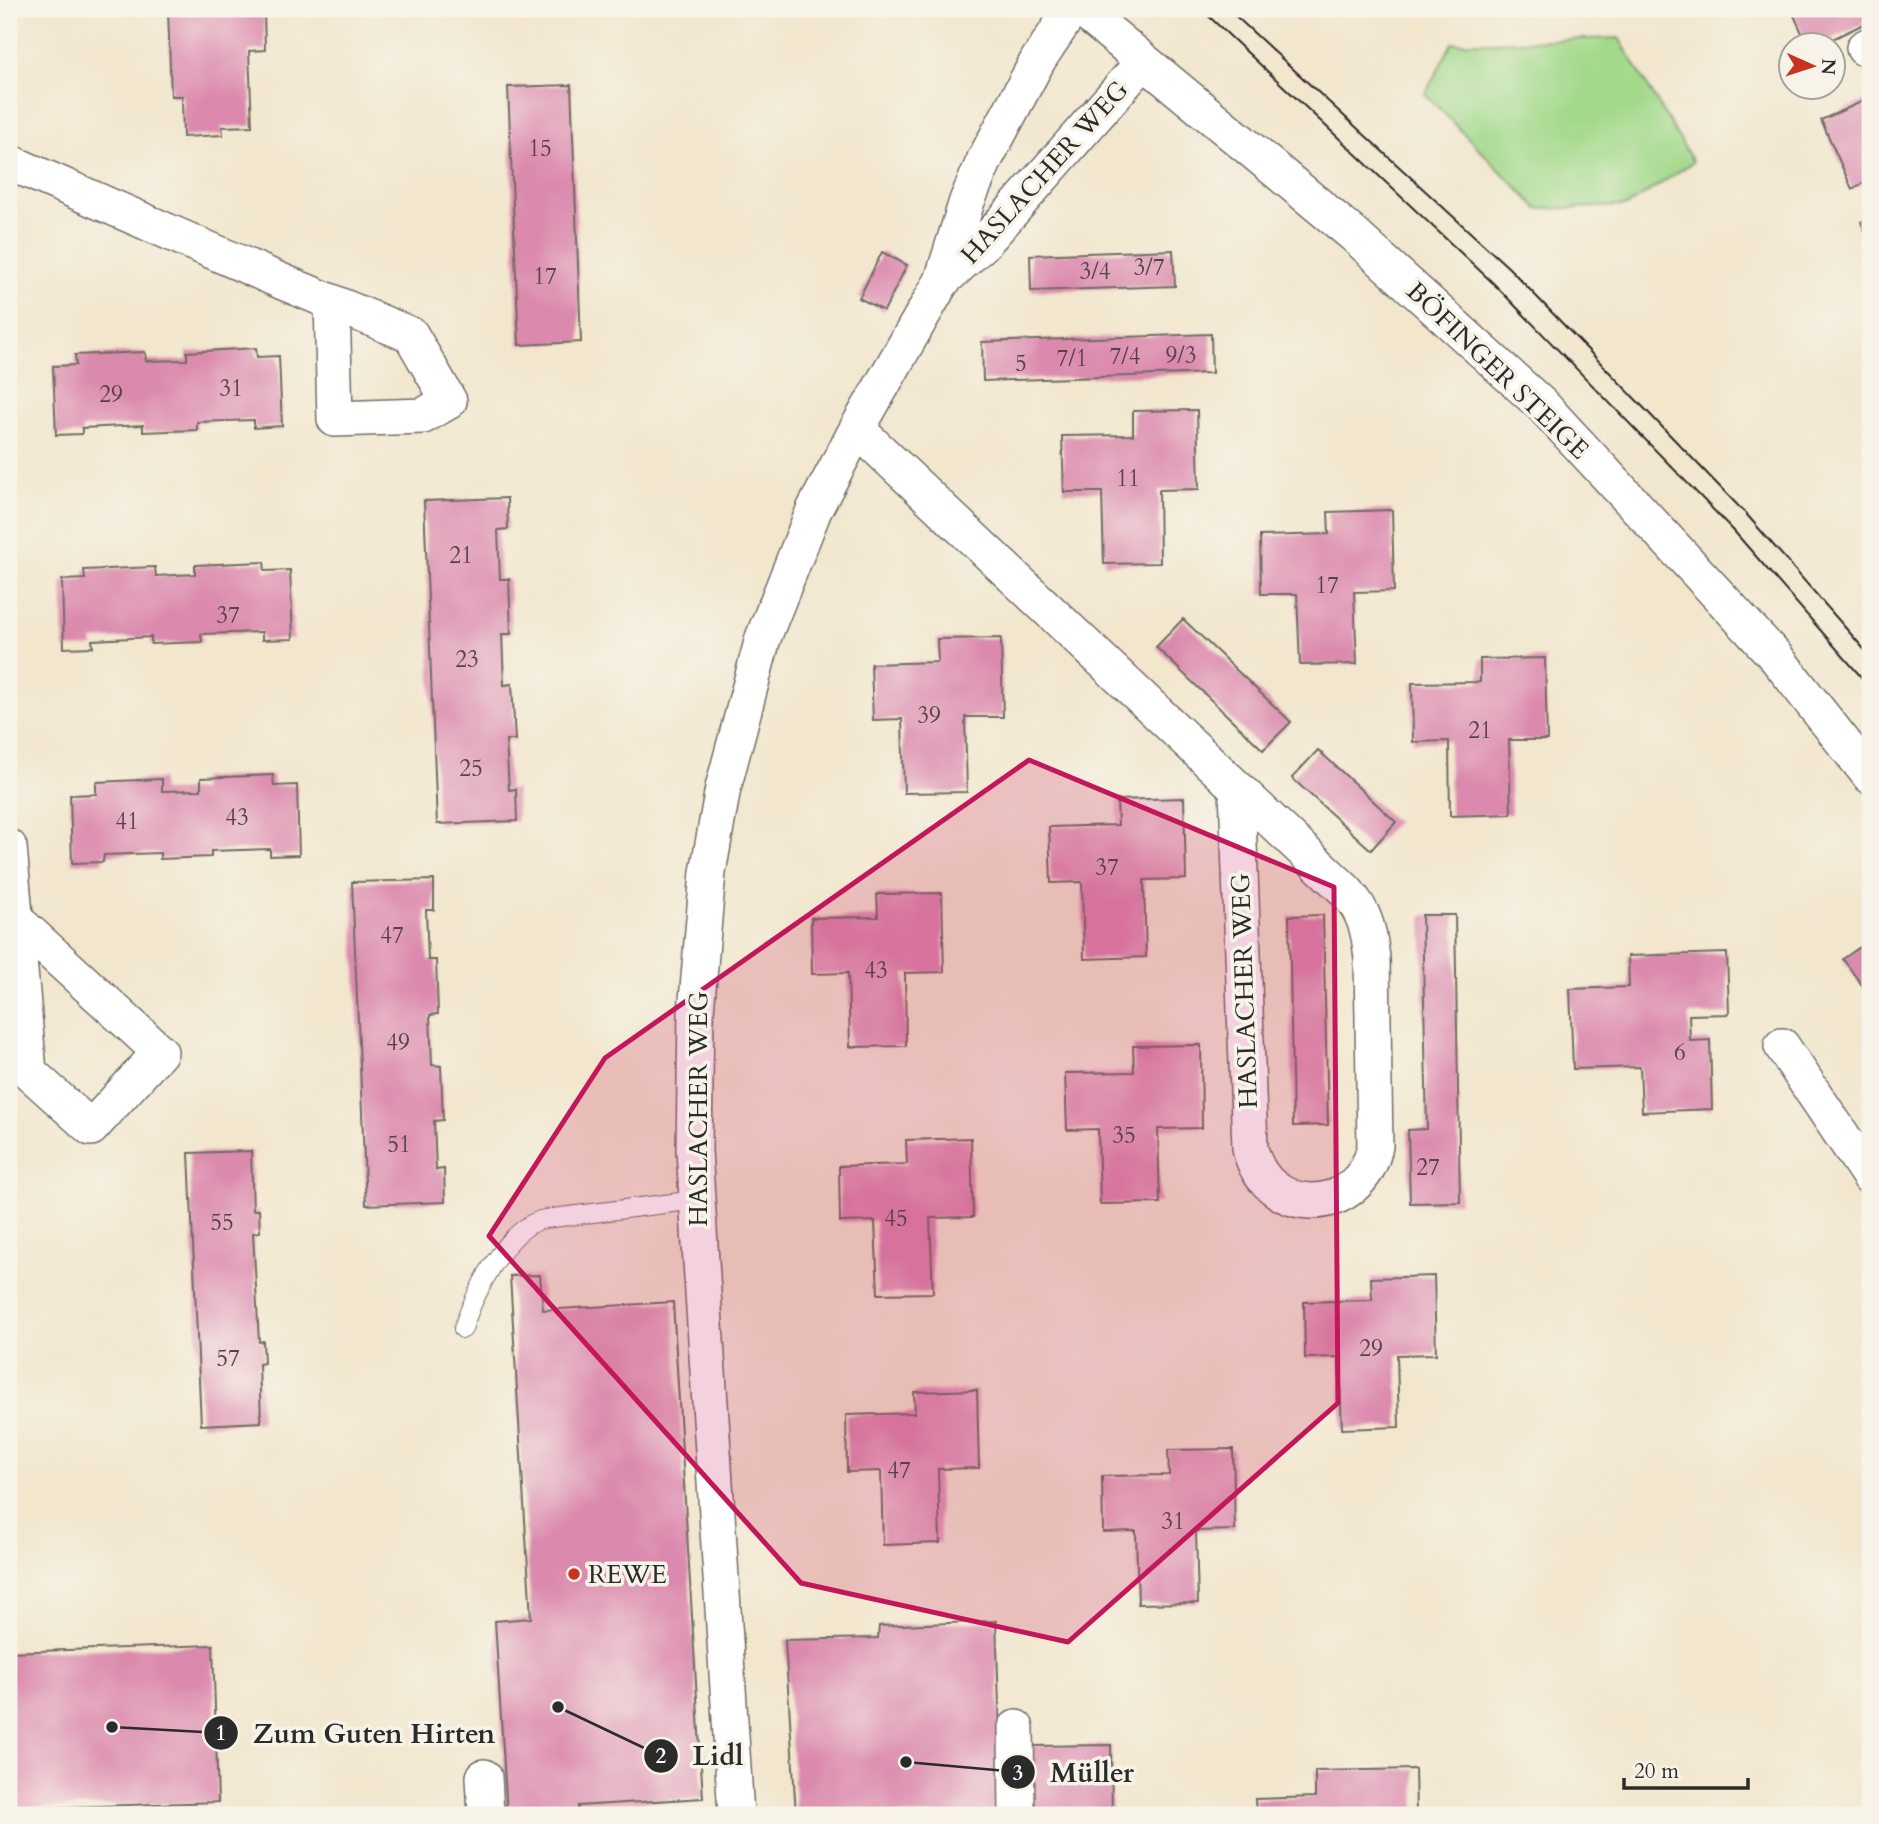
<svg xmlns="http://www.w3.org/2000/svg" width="1879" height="1824" font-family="Cardo,serif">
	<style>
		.green { fill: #a2d98a; stroke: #66825a; stroke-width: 2 }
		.building { fill: #db89ad }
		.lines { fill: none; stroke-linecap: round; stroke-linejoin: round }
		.lane-casing { stroke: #716c64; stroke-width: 20 }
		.street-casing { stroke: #716c64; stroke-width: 38 }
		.lane { stroke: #fff; stroke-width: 18 }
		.street { stroke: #fff; stroke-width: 35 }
		.tram { stroke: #2b2b2b; stroke-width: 2 }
		.marked { fill: #c2185b; fill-opacity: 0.2; stroke: #c2185b; stroke-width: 5; stroke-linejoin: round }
		.poi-dot { fill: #c8321e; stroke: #f7f3e8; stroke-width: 2.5 }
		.labels { text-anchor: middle; stroke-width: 7; stroke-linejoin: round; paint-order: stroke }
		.number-label { font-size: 23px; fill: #57424c }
		.street-label { font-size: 26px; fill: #2b2b2b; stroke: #f7f3e8 }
		.poi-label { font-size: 26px; fill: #2b2b2b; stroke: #f7f3e8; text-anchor: start }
		.leader { fill: none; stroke: #2b2b2b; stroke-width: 2.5 }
		.callout-dot { fill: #2b2b2b; stroke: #f7f3e8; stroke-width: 2.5 }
		.mark-label { font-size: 21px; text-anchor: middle; font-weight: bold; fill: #fff }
		.callout-label { font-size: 28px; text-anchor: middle; font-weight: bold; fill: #2b2b2b; stroke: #f7f3e8; stroke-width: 7; stroke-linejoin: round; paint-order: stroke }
	</style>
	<rect width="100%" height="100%" fill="#f7f3e8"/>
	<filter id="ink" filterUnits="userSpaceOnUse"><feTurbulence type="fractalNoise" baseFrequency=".0143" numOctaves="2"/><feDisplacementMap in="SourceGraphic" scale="14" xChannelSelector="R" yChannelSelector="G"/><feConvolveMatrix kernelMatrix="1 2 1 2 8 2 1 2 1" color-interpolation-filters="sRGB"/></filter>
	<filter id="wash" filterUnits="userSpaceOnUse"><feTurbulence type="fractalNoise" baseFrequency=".00686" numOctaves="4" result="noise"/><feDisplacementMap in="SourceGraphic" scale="28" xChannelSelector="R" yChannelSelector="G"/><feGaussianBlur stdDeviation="1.57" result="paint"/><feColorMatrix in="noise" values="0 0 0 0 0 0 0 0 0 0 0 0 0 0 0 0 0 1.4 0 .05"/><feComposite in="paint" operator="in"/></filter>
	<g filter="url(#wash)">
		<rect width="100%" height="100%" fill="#f2e6cd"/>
		<path class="green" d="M1619,38l74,124 -66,44 -89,3 -113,-115 27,-51z"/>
		<g id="blocks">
			<path class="building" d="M168,9h96l1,41 -16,1 3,75 -30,1 1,8 -40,2 -1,-41h-11z
				M451,9h25v4l-25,1z
				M1791,9h79v12l-52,25h-10z
				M571,85l10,257 -62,3 -11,-258z
				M1870,98v82l-18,9 -31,-69z
				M1870,218v26l-9,-22z
				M1173,250l2,36 -144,5 -1,-36z
				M882,252l25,13 -23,46 -25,-13z
				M1211,334l1,39 -229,8 -1,-39z
				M256,348l1,9 22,-1 3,70 -28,2v-8l-57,2v8l-54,2v-7l-61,3v6l-26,1 -3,-69 23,-1 -1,-10 70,-3 1,9 41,-1v-8z
				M1197,410l2,79 -40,1 1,73 -56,1 -2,-72h-38l-2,-56 71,-1v-24z
				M507,498l1,31 -10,1 2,49h9l2,55h-9l2,51 8,-1 3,56h-9l3,50 7,-1 1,32 -80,3 -13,-323z
				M1392,510l2,81 -40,1 3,72 -57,1 -3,-71h-36l-1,-58 69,-2 -1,-22z
				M264,562l1,9 25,-1 3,69 -31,1v-8l-61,2 1,8 -51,2v-7l-59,3 1,7 -29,1 -2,-68 23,-1 -1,-9 71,-3 1,9 39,-2v-9z
				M1183,619l108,103 -28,28 -107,-103z
				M1001,638l2,79h-38l2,75 -63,1 -2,-74 -29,1 -2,-56 67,-2 -1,-23z
				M1545,658l2,82h-38l2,74 -61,2 -1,-75 -36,1 -1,-59 68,-1v-23z
				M1318,750l78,72 -25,28 -79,-72z
				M273,775l1,11 23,-1 2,70 -29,1v-7l-59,2v6l-51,2v-6l-56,2 -1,7 -31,1 -2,-68 26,-1v-12l66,-3v12l39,-1v-12z
				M1184,798l2,81 -42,1 2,77 -62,2 -2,-77 -31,1 -2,-56 69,-2 -1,-25z
				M434,880v30h-8l2,50h8l2,54 -8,1 2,50 9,1 2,54 -9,1 2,49 8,-1 1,33 -79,3 -14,-323z
				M942,893l2,79 -39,1 1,73 -56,1 -2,-74 -36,1 -1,-56 67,-1 -1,-23z
				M1323,915l5,210 -35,1 -4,-210z
				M1422,915h33l5,287 -50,1 -2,-73 19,-1z
				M1870,940v56l-27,-37z
				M1727,953l2,61 -40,1 1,26 20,-1 2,69 -70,3 -2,-45 -67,2 -3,-80 59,-2 -1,-31z
				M1201,1045l1,83 -44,1 2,74 -60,1 -2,-75 -31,1 -2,-57 69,-1 -1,-26z
				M971,1138l2,79 -43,1 3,75 -55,1 -3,-73 -35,1 -1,-56 68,-2 -1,-24z
				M251,1151l2,59h6l1,22 -7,1 6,109 4,-1 1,22 -5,1 2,58 -60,3 -12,-272z
				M540,1275l3,35 130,-8 30,496 -125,8v8l-71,1 -12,-194 36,-3 -21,-342z
				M1434,1276l2,78 -39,1 2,72 -57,2 -3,-72 -34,1 -1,-56 68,-2 -1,-22z
				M977,1390l2,78 -41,1 2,74 -57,2 -2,-74 -34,1 -1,-57 69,-2 -1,-21z
				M1233,1449l2,81 -39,1 2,72 -60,1 -2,-73 -33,1 -1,-56 67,-1 -1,-25z
				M996,1621l7,194h-207l-11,-175 93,-2 1,-12z
				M213,1645l5,157 -209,7v-157z
				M1111,1745l1,70h-79l-1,-69z
				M1415,1769l1,46h-160l-1,-16 60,-2v-26z"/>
		</g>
	</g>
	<g filter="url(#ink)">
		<use href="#blocks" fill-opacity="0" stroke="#716c64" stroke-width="2"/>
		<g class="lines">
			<defs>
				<path id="lane" d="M463,1329c10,-34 45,-104 82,-110l151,-19"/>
				<path id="street" d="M1081,9l272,225 190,172 232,250 95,120
					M1864,48l6,-3
					M9,162l274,120 128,53 38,66 -26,15 -88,3 -3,-117
					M942,281l42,-38 160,-182
					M857,429l380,359 13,360c16,72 111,70 125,-2l-3,-188c-3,-28 -7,-46 -26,-67l-109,-103
					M9,847l20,225 62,56 69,-76 -144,-132
					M1782,1046l88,131
					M1016,1728l1,87
					M484,1777l2,38
					M736,1815l-42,-665 2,-138 12,-140 15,-84 40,-150 51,-128 43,-81 85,-148 25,-80 18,-42 53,-99 34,-51"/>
			</defs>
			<use href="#lane" class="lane-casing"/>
			<use href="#street" class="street-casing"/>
			<use href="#lane" class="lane"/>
			<use href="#street" class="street"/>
			<path class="tram" d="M1201,9l292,274 240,247 137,157
				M1228,9l281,259 239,248 122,140"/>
		</g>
	</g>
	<path class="marked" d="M1029,760l305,127 4,516 -270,239 -267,-59 -312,-347 116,-178z"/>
	<circle class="poi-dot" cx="574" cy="1574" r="7"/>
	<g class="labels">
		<g class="number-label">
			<text x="540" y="156">15</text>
			<text x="1149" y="275">3/7</text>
			<text x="1095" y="279">3/4</text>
			<text x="545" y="284">17</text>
			<text x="1181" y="363">9/3</text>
			<text x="1125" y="364">7/4</text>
			<text x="1072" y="366">7/1</text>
			<text x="1021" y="371">5</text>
			<text x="231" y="396">31</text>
			<text x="111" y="402">29</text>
			<text x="1128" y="486">11</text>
			<text x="461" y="563">21</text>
			<text x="1327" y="593">17</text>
			<text x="228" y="623">37</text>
			<text x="467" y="667">23</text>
			<text x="929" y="723">39</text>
			<text x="1480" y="738">21</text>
			<text x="471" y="776">25</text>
			<text x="237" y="825">43</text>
			<text x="127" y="829">41</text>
			<text x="1107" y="875">37</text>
			<text x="392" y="943">47</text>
			<text x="876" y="978">43</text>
			<text x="398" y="1050">49</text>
			<text x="1680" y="1060">6</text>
			<text x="1124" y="1143">35</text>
			<text x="399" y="1152">51</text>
			<text x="1428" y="1175">27</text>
			<text x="896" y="1226">45</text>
			<text x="222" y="1230">55</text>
			<text x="1371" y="1356">29</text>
			<text x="228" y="1366">57</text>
			<text x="899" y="1478">47</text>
			<text x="1173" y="1529">31</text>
		</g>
		<g class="street-label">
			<text transform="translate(1044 172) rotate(-48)" y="9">HASLACHER WEG</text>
			<text transform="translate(1498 370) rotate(44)" y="9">BÖFINGER STEIGE</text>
			<text transform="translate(1244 991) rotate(-92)" y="9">HASLACHER WEG</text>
			<text transform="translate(698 1109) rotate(-90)" y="9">HASLACHER WEG</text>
		</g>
		<g class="poi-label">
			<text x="588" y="1583">REWE</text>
		</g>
	</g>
	<path class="leader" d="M112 1727L221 1733M558 1707L661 1756M906 1762L1018 1772"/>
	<g class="callout-dot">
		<circle cx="112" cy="1727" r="7"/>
		<circle cx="558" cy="1707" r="7"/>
		<circle cx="906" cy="1762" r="7"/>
		<circle cx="221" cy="1733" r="18"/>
		<circle cx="661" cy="1756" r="18"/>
		<circle cx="1018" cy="1772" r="18"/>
	</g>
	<g class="mark-label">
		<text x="221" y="1740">1</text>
		<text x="661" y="1763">2</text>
		<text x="1018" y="1780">3</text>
	</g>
	<g class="callout-label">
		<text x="374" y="1743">Zum Guten Hirten</text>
		<text x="718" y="1765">Lidl</text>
		<text x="1092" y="1782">Müller</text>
	</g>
	<rect width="1879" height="1824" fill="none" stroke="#f7f3e8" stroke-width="35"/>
	<g transform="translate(1812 66) rotate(93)"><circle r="33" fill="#f7f3e8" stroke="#a5a39c" stroke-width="2"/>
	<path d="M0-5L12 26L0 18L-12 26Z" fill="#c8321e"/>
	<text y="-10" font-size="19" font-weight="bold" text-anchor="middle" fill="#2b2b2b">N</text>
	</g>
	<path d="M1624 1778v10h124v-10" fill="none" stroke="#2b2b2b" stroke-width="3.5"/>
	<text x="1634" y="1778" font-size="21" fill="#2b2b2b" stroke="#f7f3e8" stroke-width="5" paint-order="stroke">20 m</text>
</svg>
